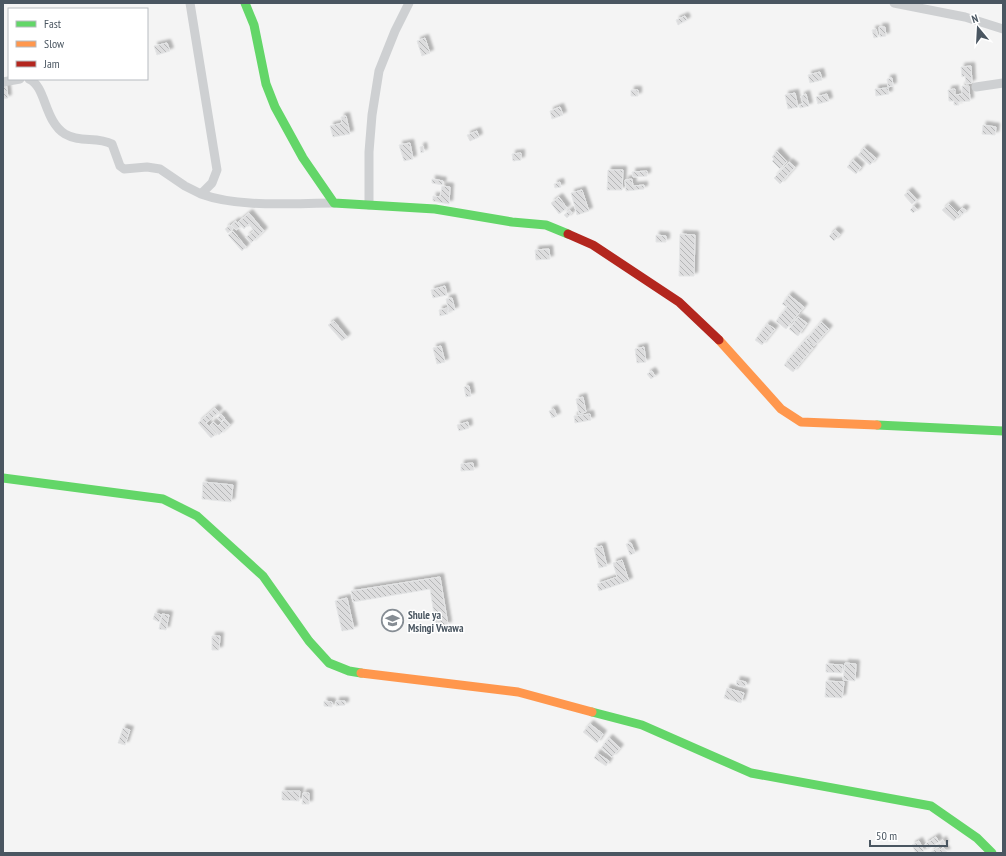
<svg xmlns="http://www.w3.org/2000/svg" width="1006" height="856" font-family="'PT Sans Narrow',sans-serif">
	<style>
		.building { fill: url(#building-back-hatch); stroke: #e5e6e7; filter: url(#shadow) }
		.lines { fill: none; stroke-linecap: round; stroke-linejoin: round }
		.street { stroke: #ced0d2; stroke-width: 9 }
		.fast { stroke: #63d668; stroke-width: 9 }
		.slow { stroke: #ff974d; stroke-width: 9 }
		.jam { stroke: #b3261e; stroke-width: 9 }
		.labels { text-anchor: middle; stroke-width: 3; stroke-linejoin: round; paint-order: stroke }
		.poi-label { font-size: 11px; font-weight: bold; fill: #4a5661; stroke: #fff; text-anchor: start }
	</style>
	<defs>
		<pattern id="building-back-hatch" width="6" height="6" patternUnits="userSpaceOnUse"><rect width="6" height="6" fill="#ddddde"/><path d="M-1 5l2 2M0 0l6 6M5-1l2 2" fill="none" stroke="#b5b6b7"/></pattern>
		<filter id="shadow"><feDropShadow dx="3.5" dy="-3.5" stdDeviation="1" flood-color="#0004"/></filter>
	</defs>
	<rect width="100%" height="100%" fill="#f4f4f4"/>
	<path class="building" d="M685,16l2,4 -9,5 -2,-5z
		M879,27h6l1,9 -6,1z
		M876,29l2,8 -4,1 -2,-8z
		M425,38l5,15 -8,3 -5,-15z
		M167,43l3,8 -13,4 -3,-9z
		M971,66l1,17 -6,1 -1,-8 -3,1 -1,-10z
		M820,72l2,8 -12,3 -2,-8z
		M892,78l1,8 -5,1 -1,-8z
		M6,82l2,16 -5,1v-16z
		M962,86h7l1,15 -12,1 1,3h-5v-4h-5l-1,-11 7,-1v6l7,-1z
		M888,88l1,6 -13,2 -1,-7z
		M631,90h7v6h-7z
		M795,93l3,14 -10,2 -3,-14z
		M806,94l3,12 -9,2 -1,-3 4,-1 -2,-8z
		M827,94l2,7 -11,3 -2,-7z
		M560,107l3,8 -11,4 -2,-8z
		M346,116l4,18 -17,3 -3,-11 12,-3 -1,-6z
		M983,125l13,2 -1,8 -13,-1z
		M477,131l2,6 -9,4 -3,-6z
		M410,143l3,16 -9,2 -5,-16z
		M423,146l1,6 -3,1 -1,-6z
		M864,148l12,10 -6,7 -12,-10z
		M777,151l10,11 -7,7 -8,-8 2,-2 -2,-2z
		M521,153v7l-8,1 -1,-7z
		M853,160l8,7 -5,7 -9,-7z
		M789,162l6,5 -15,17 -6,-6z
		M608,170h15l-1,20h-15z
		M647,171v5l-14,1 -1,-5z
		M432,179l11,2 -1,4 -10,-2z
		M632,179l1,7 11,-1v4l-18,2 -1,-11z
		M560,182l1,5 -6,1 -1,-4z
		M442,186l8,1 -1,17 -16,-3v-5l7,1z
		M582,190l7,21 -12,4 -6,-22z
		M909,191l8,9 -5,4 -8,-9z
		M559,197l8,11 -8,6 -8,-11z
		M949,204l11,11 -6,6 -12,-11z
		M914,206l3,4 -4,3 -3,-3z
		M962,208l4,2 -4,5 -4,-3z
		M570,210l2,3 -5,5 -3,-3z
		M249,213l15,18 -13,12 -5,-6 8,-6 -5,-7 -5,5 -6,-7z
		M236,221l4,6 -4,3 -5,-5z
		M230,225l3,4 -5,4 -3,-4z
		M835,230l5,4 -6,7 -5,-5z
		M233,231l13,16 -4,4 -14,-16z
		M680,234l15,1 -1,41h-15z
		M656,235l10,1v6h-10z
		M549,249l1,10 -14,1 -1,-10z
		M445,286l2,9 -14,3 -2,-8z
		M789,295l15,12 -18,22 -10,-8 11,-14 -5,-3z
		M452,298l3,12 -6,2 -3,-13z
		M447,308l1,6 -8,2 -1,-6z
		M798,317l9,6 -9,13 -9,-7z
		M334,321l13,16 -5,4 -14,-16z
		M821,322l8,7 -15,17 -8,-6z
		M767,324l8,5 -13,16 -7,-5z
		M805,340l8,8 -20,24 -9,-7z
		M441,346l4,16 -8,2 -4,-16z
		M644,347l2,15 -9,1 -2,-14z
		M652,371l3,5 -4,3 -4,-5z
		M469,386l2,10 -5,1 -2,-10z
		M583,397l3,15 -7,2 -3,-15z
		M215,408l4,4 -13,11 10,11 -5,4 -13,-15z
		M554,409l3,7 -5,2 -3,-7z
		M221,414l4,4 -4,4 -4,-4z
		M590,414l1,6 -16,3 -1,-7z
		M225,419l5,6 -11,10 -9,-10 3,-3 5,4z
		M468,422l1,6 -10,3 -2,-6z
		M473,463l1,7 -13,1v-7z
		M203,482l30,3 -2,17 -29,-3z
		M631,543l4,10 -5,2 -4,-11z
		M602,546l5,20 -8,2 -5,-20z
		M622,560l7,21 -30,10 -2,-7 20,-7 -4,-14z
		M440,577l8,48 -12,2 -6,-38 -77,13 -2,-11z
		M347,598l7,31 -12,2 -7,-30z
		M155,613l7,2 -3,7 -6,-3z
		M162,614l7,1 -3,15 -7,-1z
		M212,636h8l-1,14h-7z
		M845,663l11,1 -1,17 -12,-1z
		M826,664l17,1 -1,8 -16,-1z
		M737,680l9,2 -1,5 -9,-2z
		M826,681l18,1 -2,16 -17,-1z
		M727,688l17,5 -3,10 -17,-5z
		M324,701l8,1v5l-8,-1z
		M336,701h9v4l-9,1z
		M590,724l13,10 -6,9 -14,-11z
		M123,728l7,2 -5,15 -7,-2z
		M609,738l11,10 -8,9 -11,-9z
		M597,753l12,8 -3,5 -12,-8z
		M282,791h18l-1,10 -17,-1z
		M303,793h6v11h-7z
		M936,837l3,5 -11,7 -3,-5z
		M943,840l2,5 -4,1 -1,-4z
		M919,841l5,10 -8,2 -4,-8z
		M938,847l2,3 3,-3 4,5 -17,1z"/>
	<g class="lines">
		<path class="street" d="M894,3l71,14 38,12
			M29,79c17,7 15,42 36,55 15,9 32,2 47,10l8,22 4,3 23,-2 13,2 25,17 16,8 11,-11 5,-13 -27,-167
			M3,82l17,-3
			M976,87l27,-4
			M201,194c38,14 93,9 133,9
			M369,205v-53l3,-37 7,-44 16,-40 14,-28"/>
		<path class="fast" d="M245,3l9,22 12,59 9,23 28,51 31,45 101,6 77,13 34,3 22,9
			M877,425l126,6
			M3,478l160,21 34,17 66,60 46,65 20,22 20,8 12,2
			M592,712l50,13 109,48 180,33 46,32 15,15"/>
		<path class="slow" d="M719,340l62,69 20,13 76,3
			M361,673l157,19 74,20"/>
		<path class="jam" d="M568,234l25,11 86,57 40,38"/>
	</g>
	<defs>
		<symbol id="school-ring" viewBox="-11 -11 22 22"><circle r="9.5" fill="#fff" stroke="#868d94" stroke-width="1.5"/><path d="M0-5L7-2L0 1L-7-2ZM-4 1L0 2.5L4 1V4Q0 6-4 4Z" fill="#868d94"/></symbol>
	</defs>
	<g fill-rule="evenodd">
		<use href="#school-ring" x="380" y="608" width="25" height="25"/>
	</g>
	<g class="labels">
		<g class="poi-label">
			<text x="408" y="619">Shule ya<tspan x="408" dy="13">Msingi Vwawa</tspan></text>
		</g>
	</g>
	<rect width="1006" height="856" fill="none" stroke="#4a5661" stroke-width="8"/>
	<rect x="8" y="8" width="140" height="72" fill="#ffffff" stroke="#b7bbc0"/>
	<rect x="16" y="21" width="20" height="6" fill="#63d668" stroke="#b7bbc0"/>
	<text x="44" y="28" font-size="12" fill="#4a5661">Fast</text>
	<rect x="16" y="41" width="20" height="6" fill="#ff974d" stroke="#b7bbc0"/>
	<text x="44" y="48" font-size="12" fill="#4a5661">Slow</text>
	<rect x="16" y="61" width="20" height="6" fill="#b3261e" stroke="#b7bbc0"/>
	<text x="44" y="68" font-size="12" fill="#4a5661">Jam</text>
	<g transform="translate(978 28) rotate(342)" stroke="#ffffff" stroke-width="3" paint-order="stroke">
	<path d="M0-3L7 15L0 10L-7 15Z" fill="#4a5661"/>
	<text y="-6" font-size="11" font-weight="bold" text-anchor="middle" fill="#4a5661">N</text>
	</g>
	<path d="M870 840v6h77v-6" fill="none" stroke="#4a5661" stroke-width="2"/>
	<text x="876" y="840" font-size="12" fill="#4a5661" stroke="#ffffff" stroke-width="3" paint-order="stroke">50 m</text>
</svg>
